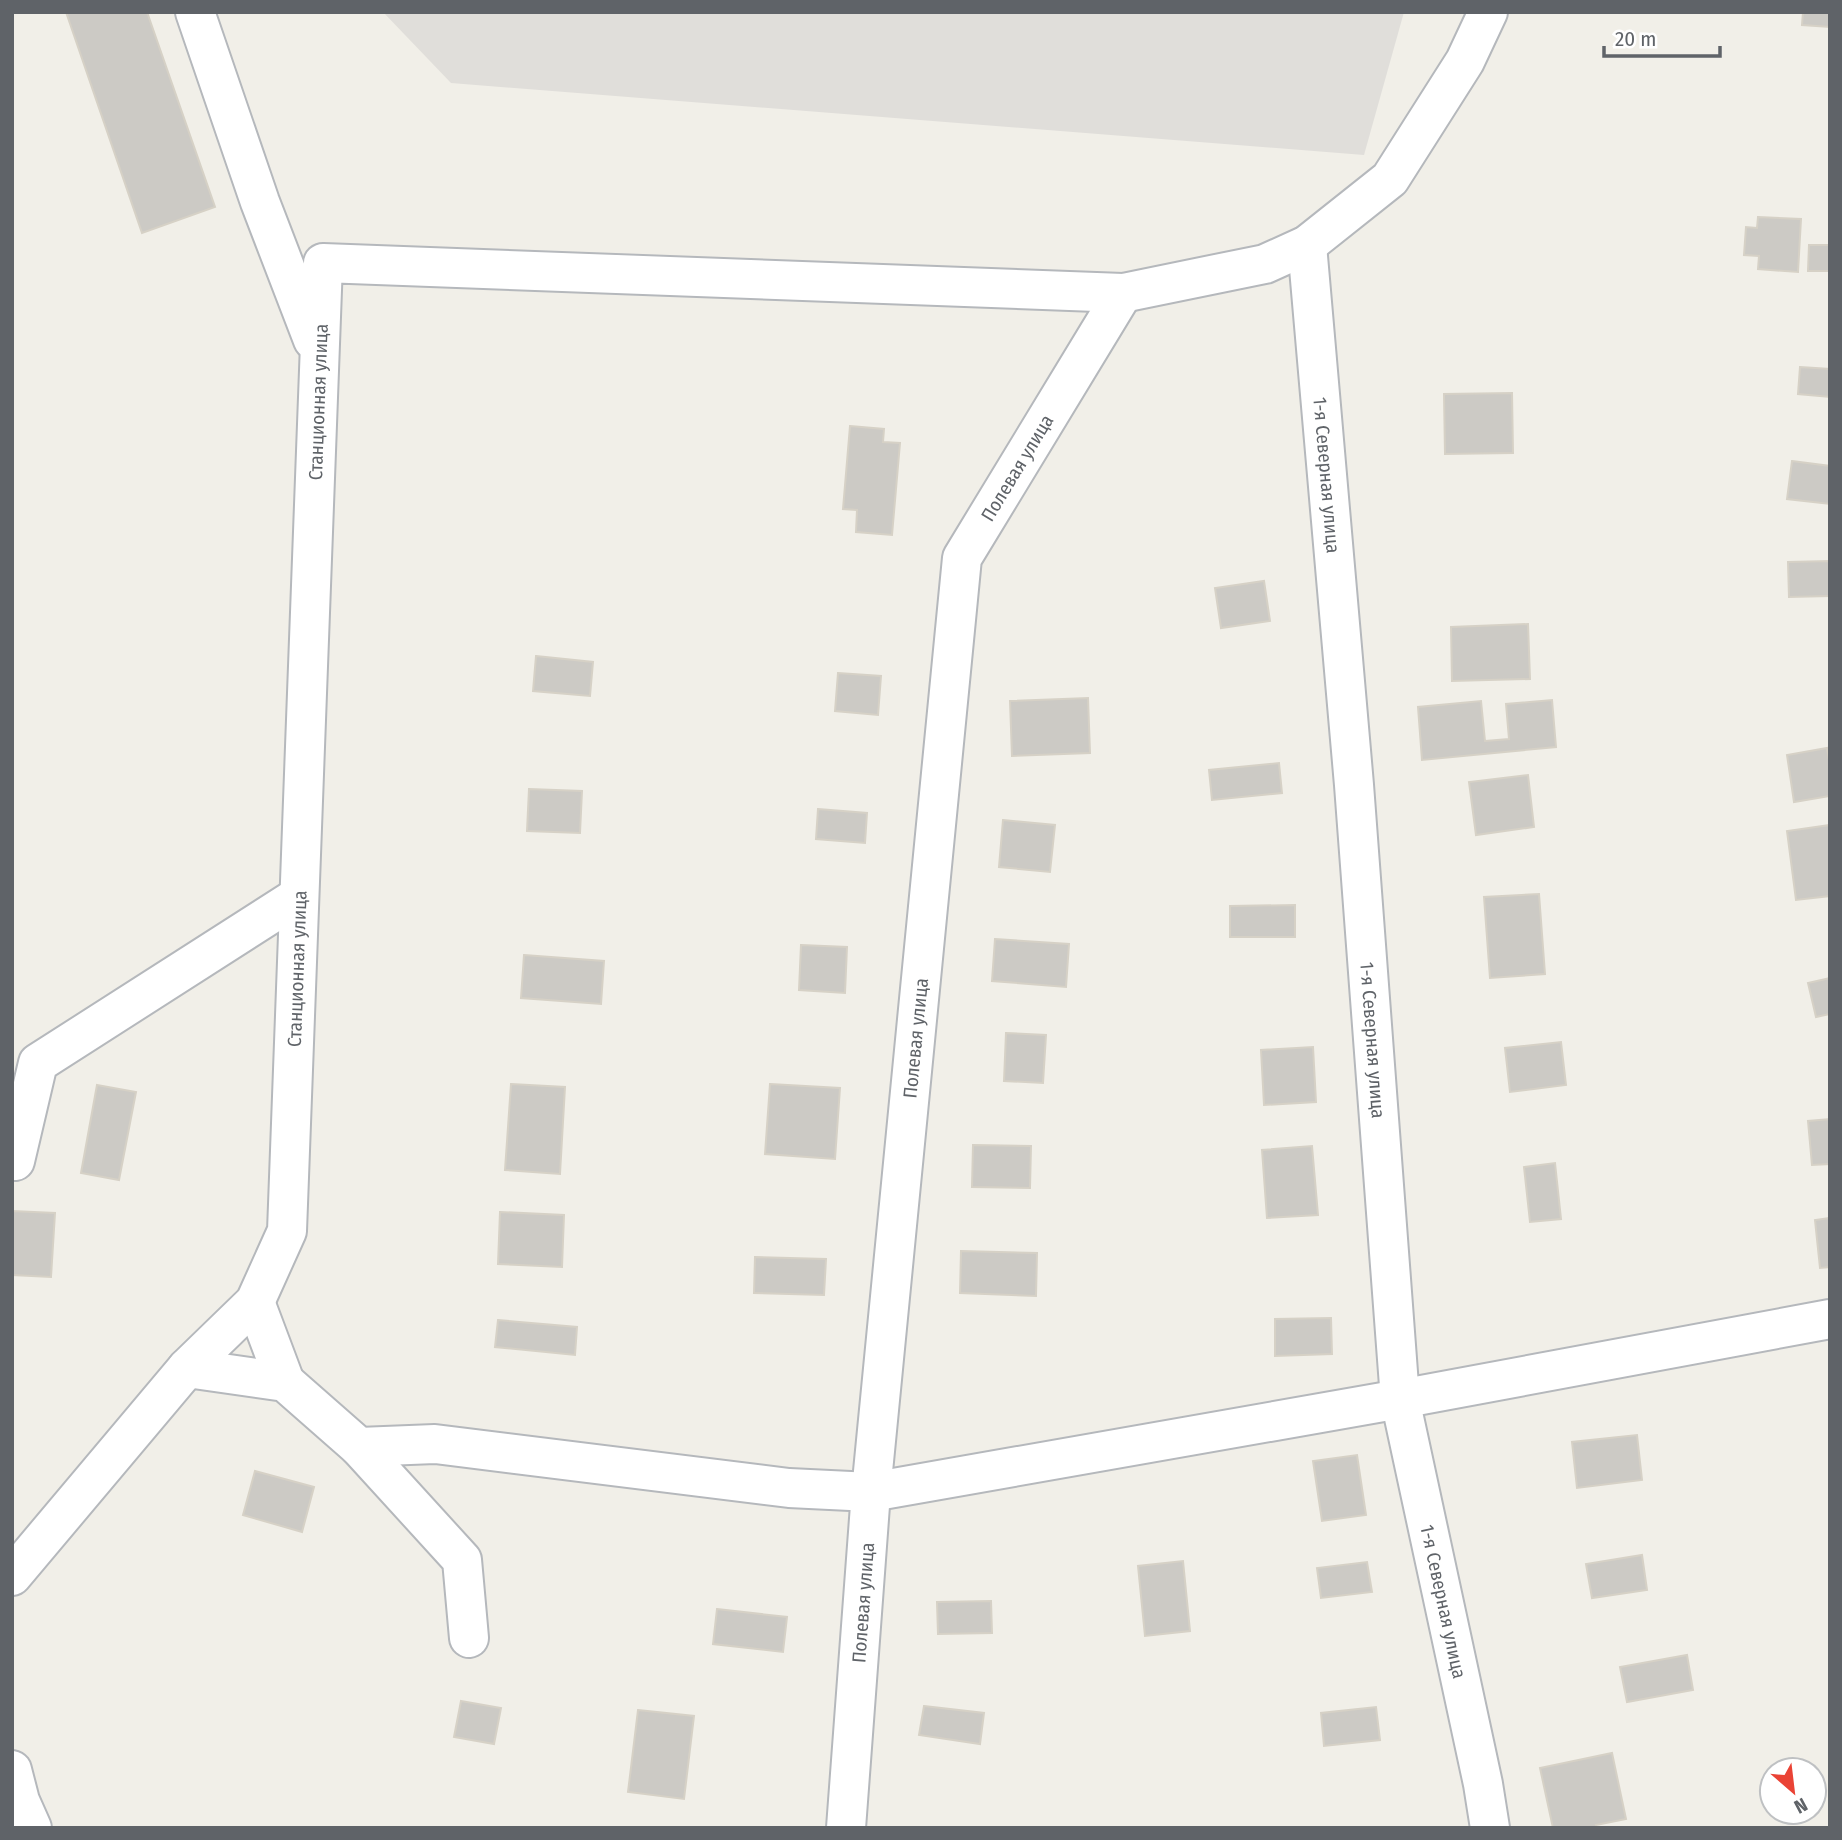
<svg xmlns="http://www.w3.org/2000/svg" width="1842" height="1840" font-family="'Fira Sans Condensed',sans-serif">
	<style>
		.industrial { fill: #e0deda }
		.building { fill: #cccac5; stroke: #d6d1c6; stroke-width: 2 }
		.lines { fill: none; stroke-linecap: round; stroke-linejoin: round }
		.minor-casing { stroke: #b5b8bc; stroke-width: 42 }
		.minor { stroke: #fff; stroke-width: 38 }
		.labels { text-anchor: middle; stroke-width: 7; stroke-linejoin: round; paint-order: stroke }
		.street-label { font-size: 19px; fill: #5f6368; stroke: #fff }
	</style>
	<rect width="100%" height="100%" fill="#f1efe8"/>
	<path class="industrial" d="M383,12h1021l-40,143 -913,-72z"/>
	<path class="building" d="M66,12h81l68,195 -73,26z
		M1803,12h27v15l-28,-2z
		M1758,217l43,2 -3,53 -40,-3 1,-13 -15,-1 2,-28 11,1z
		M1809,245h21v26h-22z
		M1800,367l30,2v28l-32,-3z
		M1512,393l1,60 -68,1 -1,-60z
		M850,426l34,3 -1,13 17,1 -8,92 -36,-3 1,-22 -14,-1z
		M1792,461l38,5v38l-43,-5z
		M1830,561v35l-41,1 -1,-35z
		M1264,581l6,40 -49,7 -6,-40z
		M1528,624l2,55 -78,2 -1,-54z
		M536,656l57,6 -3,34 -57,-5z
		M838,673l43,3 -3,39 -43,-4z
		M1088,698l2,55 -78,3 -2,-55z
		M1552,700l4,47 -134,13 -4,-53 63,-6 4,40 24,-2 -3,-35z
		M1827,748l3,17v31l-36,6 -7,-47z
		M1279,763l3,30 -70,7 -3,-30z
		M1528,775l6,52 -58,8 -7,-53z
		M529,789l53,2 -2,42 -53,-2z
		M818,809l49,4 -2,30 -49,-4z
		M1003,820l52,5 -5,47 -51,-5z
		M1830,825v71l-34,4 -9,-69z
		M1539,894l6,80 -55,4 -6,-81z
		M1295,905v32h-65v-31z
		M995,939l74,5 -3,43 -74,-6z
		M801,945l46,2 -2,46 -46,-3z
		M524,955l80,6 -3,43 -80,-6z
		M1830,978v36l-14,3 -8,-34z
		M1006,1033l40,2 -3,48 -39,-2z
		M1561,1042l5,43 -56,7 -5,-44z
		M1313,1047l3,55 -52,3 -3,-55z
		M511,1084l54,3 -5,87 -55,-4z
		M770,1084l70,4 -5,71 -70,-5z
		M97,1085l39,7 -17,88 -38,-7z
		M1830,1119v45l-18,1 -4,-44z
		M973,1145l58,1 -1,42 -58,-1z
		M1312,1146l6,69 -51,3 -5,-68z
		M1555,1163l6,56 -31,3 -6,-55z
		M12,1211l43,2 -4,64 -39,-2z
		M500,1212l64,3 -2,52 -64,-3z
		M1830,1218v49l-10,1 -5,-48z
		M961,1251l76,2 -1,43 -76,-3z
		M755,1257l71,2 -2,36 -70,-2z
		M1331,1318l1,36 -57,2v-37z
		M498,1320l79,7 -2,28 -80,-8z
		M1637,1435l5,45 -65,8 -5,-46z
		M1357,1455l9,60 -44,6 -9,-60z
		M255,1471l59,16 -12,45 -59,-17z
		M1642,1555l5,35 -55,8 -6,-34z
		M1183,1561l7,70 -45,5 -7,-70z
		M1367,1562l5,30 -51,6 -4,-30z
		M991,1601l1,32 -54,1 -1,-32z
		M717,1609l70,8 -4,35 -70,-8z
		M1687,1655l6,35 -66,12 -7,-35z
		M461,1701l40,7 -7,36 -40,-7z
		M924,1706l60,7 -4,31 -61,-9z
		M1376,1707l4,33 -56,6 -3,-33z
		M638,1710l56,6 -10,83 -56,-7z
		M1612,1753l14,66 -30,6 1,3h-44l-13,-60z"/>
	<g class="lines">
		<defs>
			<g id="minor">
				<path d="M195,12l65,190 53,138"/>
				<path id="s1" d="M1307,245l47,540 46,614 83,385 7,44"/>
				<path d="M15,1161l23,-98 261,-167"/>
				<path d="M255,1302l30,80"/>
				<path d="M187,1368l98,14 74,65 76,-3 354,44 82,4 529,-93 430,-80"/>
				<path d="M359,1447l103,113 7,78"/>
				<path id="s2" d="M12,1576l175,-208 68,-66 32,-71 36,-968 800,30 142,-29 42,-19 83,-66 75,-118 23,-49"/>
				<path d="M12,1770l8,31 12,27"/>
				<path id="s3" d="M846,1828l25,-336 91,-934 161,-265"/>
			</g>
		</defs>
		<use href="#minor" class="minor-casing"/>
		<use href="#minor" class="minor"/>
	</g>
	<g class="labels">
		<g class="street-label">
			<text dy="7" stroke="none"><textPath href="#s2" startOffset="1274">Станционная улица</textPath></text>
			<text dy="7" stroke="none"><textPath href="#s3" startOffset="1381">Полевая улица</textPath></text>
			<text dy="7" stroke="none"><textPath href="#s1" startOffset="231">1-я Северная улица</textPath></text>
			<text dy="7" stroke="none"><textPath href="#s2" startOffset="707">Станционная улица</textPath></text>
			<text dy="7" stroke="none"><textPath href="#s3" startOffset="793">Полевая улица</textPath></text>
			<text dy="7" stroke="none"><textPath href="#s1" startOffset="798">1-я Северная улица</textPath></text>
			<text dy="7" stroke="none"><textPath href="#s1" startOffset="1365">1-я Северная улица</textPath></text>
			<text dy="7" stroke="none"><textPath href="#s3" startOffset="226">Полевая улица</textPath></text>
		</g>
	</g>
	<rect width="1842" height="1840" fill="none" stroke="#5f6368" stroke-width="28"/>
	<g transform="translate(1793 1791) rotate(152)"><circle r="33" fill="#ffffff" stroke="#bfc1c3" stroke-width="2"/>
	<path d="M0-5L12 26L0 18L-12 26Z" fill="#ea4335"/>
	<text y="-10" font-size="19" font-weight="bold" text-anchor="middle" fill="#5f6368">N</text>
	</g>
	<path d="M1604 46v10h116v-10" fill="none" stroke="#5f6368" stroke-width="3.5"/>
	<text x="1615" y="46" font-size="21" fill="#5f6368" stroke="#ffffff" stroke-width="5" paint-order="stroke">20 m</text>
</svg>
